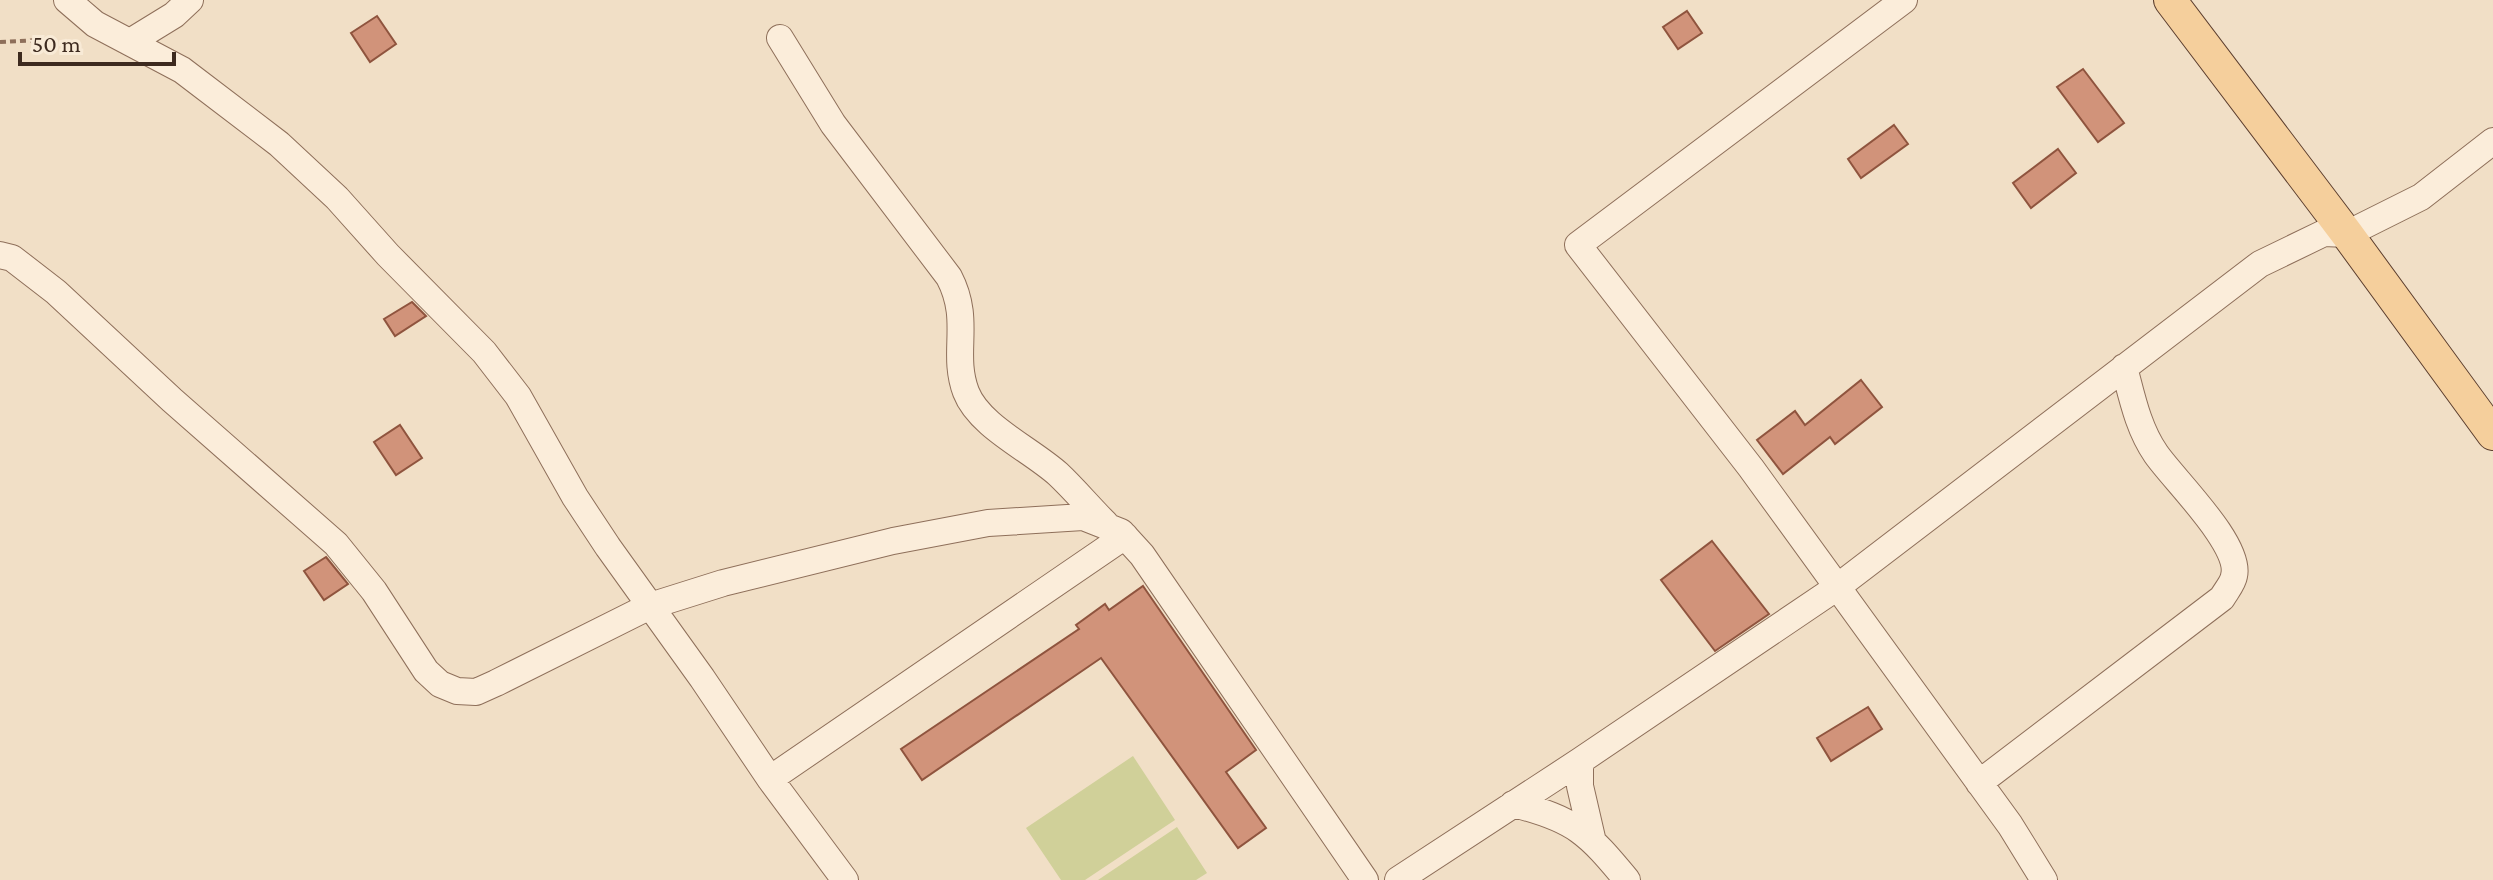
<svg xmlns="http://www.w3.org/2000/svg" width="2493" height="880" font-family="'Crimson Pro',serif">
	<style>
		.green { fill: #d0d099 }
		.building { fill: #d1937a; stroke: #8f543e; stroke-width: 2 }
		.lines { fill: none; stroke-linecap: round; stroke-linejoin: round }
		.minor-casing { stroke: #8e6f5a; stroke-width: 28 }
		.major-casing { stroke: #5c3e2e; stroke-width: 34 }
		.path { stroke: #8e6f5a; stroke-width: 4; stroke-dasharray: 6 4; stroke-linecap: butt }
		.minor { stroke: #fbedda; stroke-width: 26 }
		.major { stroke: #f5cf9c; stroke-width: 32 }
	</style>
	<rect width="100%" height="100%" fill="#f1dfc6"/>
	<path class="green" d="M1133,756l42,64 -90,60h-24l-35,-52z
		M1177,827l30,46 -11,7h-98z"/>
	<path class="building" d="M1687,11l15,22 -24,16 -15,-22z
		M377,16l19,28 -26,18 -19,-29z
		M2083,69l41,54 -26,19 -41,-55z
		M1894,125l14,19 -47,34 -13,-19z
		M2058,149l18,24 -45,35 -18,-25z
		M412,302l14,14 -31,20 -11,-17z
		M1861,380l21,27 -47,37 -5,-7 -47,37 -26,-34 38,-29 10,14z
		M400,425l22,33 -26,17 -22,-33z
		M1712,541l57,73 -54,37 -54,-71z
		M326,557l22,27 -24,16 -20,-29z
		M1143,586l113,164 -30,22 40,56 -28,20 -137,-190 -179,122 -21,-31 178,-120 -3,-4 29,-21 4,6z
		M1868,707l14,22 -51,32 -14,-23z"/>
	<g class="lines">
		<defs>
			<path id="minor" d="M67,0l28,24 87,46 97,74 58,54 51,57 96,97 34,44 57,101 33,50 94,131 68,101 75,101
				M1904,0l-326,245 173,223 259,357 34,55
				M780,38l53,86 116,153c23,44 2,75 17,115 13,34 64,57 92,82 16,15 31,33 47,49
				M130,42l44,-27 16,-15
				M0,255l12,3 44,34 116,108 164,144 38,47 52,80 14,13 17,7 19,1 20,-9 154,-77 73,-23 170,-42 95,-18 95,-6 38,15 21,23 223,325
				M1580,761v25l12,52
				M770,779l355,-243
				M1979,783l243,-185c4,-7 11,-15 12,-22 8,-31 -60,-96 -78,-122 -18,-26 -24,-57 -32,-87
				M1513,804c62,15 75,29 114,76
				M1398,880l182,-119 256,-173 424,-324 64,-31 23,1 74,-37 72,-56"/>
			<path id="major" d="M2170,0l177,234 146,200"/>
		</defs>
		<use href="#minor" class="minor-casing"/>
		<use href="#major" class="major-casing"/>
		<path class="path" d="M0,42l38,-2"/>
		<use href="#minor" class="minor"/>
		<use href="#major" class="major"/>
	</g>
	<path d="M20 52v12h154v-12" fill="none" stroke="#3d2a1f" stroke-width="4"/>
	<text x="32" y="52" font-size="24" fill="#3d2a1f" stroke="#f8ead6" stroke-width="6" paint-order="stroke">50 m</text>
</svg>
